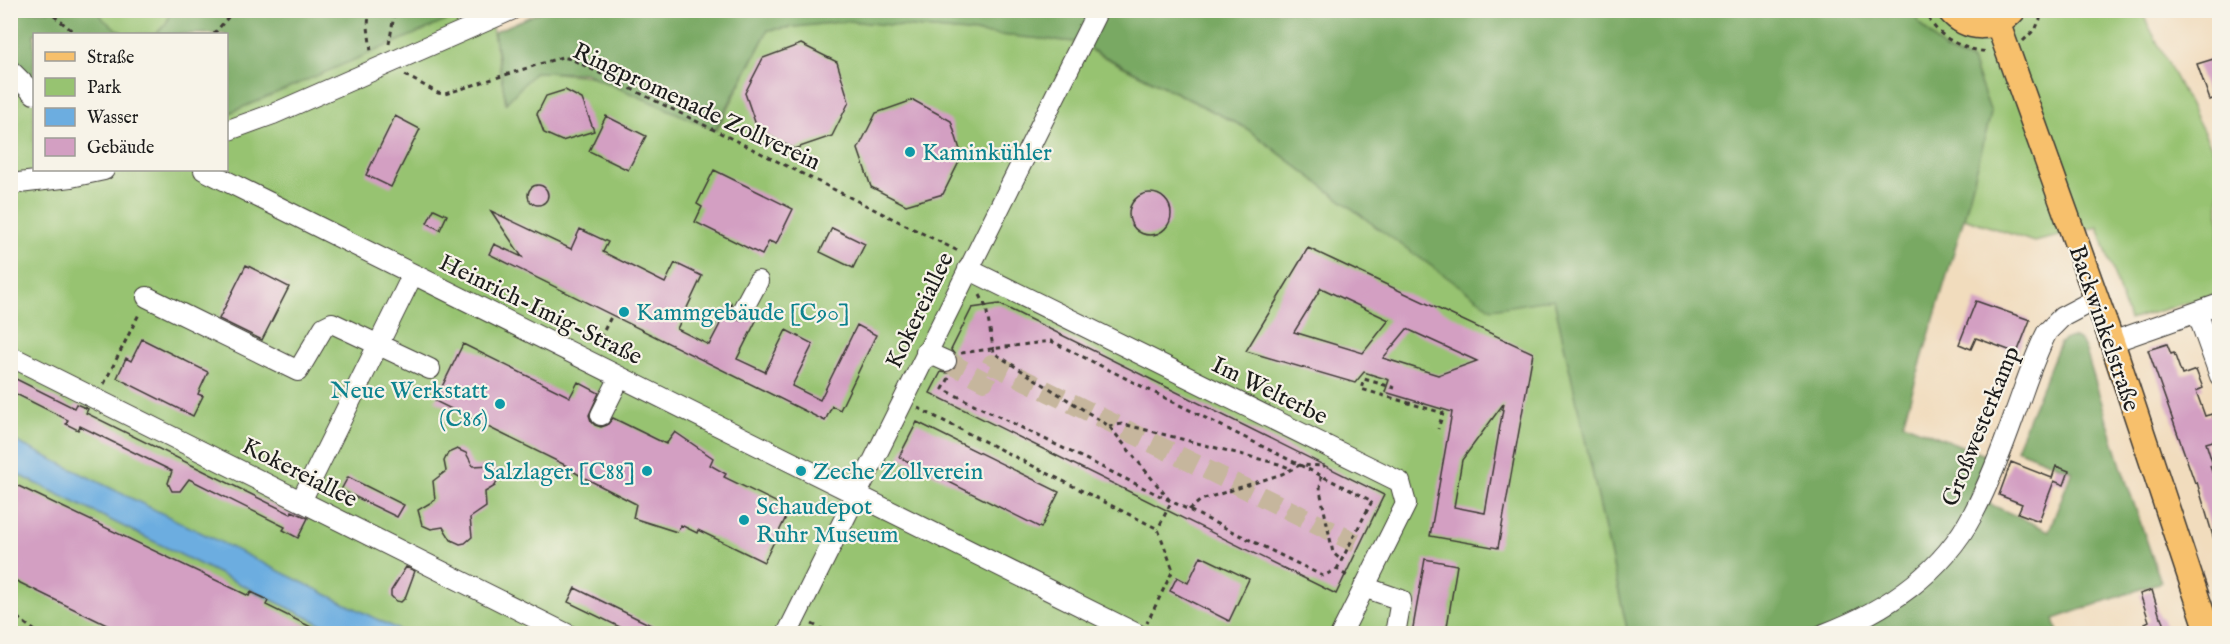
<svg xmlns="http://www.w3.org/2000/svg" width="2230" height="644" font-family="'IM FELL English',serif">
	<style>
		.green { fill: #97c371; stroke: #5a7046; stroke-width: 1.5; fill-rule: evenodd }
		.forest { fill: #79a963; stroke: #4a6240; stroke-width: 1.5 }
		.water { fill: #6cade0; stroke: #44647e; stroke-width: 1.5 }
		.building { fill: #d39fc2; fill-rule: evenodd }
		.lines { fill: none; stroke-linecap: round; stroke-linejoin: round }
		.minor-tunnel { stroke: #c6b69d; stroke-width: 20; stroke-dasharray: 20 10; stroke-linecap: butt }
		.minor-casing { stroke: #3c3934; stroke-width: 22 }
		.major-casing { stroke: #3c3934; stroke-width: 27 }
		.path { stroke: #3c3934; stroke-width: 3; stroke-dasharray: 4.5 4.5; stroke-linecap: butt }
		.minor { stroke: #fff; stroke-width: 20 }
		.major { stroke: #f7c06c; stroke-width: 24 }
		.culture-dot { fill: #0f9aa8; stroke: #f7f3e8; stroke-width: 2 }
		.labels { text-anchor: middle; stroke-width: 4.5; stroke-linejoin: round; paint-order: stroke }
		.street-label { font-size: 24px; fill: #1c1c1c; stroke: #f7f3e8 }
		.culture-label { font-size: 24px; fill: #0d838f; stroke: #f7f3e8; text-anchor: start }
	</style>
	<rect width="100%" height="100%" fill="#f7f3e8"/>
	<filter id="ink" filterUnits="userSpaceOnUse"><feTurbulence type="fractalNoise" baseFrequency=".0167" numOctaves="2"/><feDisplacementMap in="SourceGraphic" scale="12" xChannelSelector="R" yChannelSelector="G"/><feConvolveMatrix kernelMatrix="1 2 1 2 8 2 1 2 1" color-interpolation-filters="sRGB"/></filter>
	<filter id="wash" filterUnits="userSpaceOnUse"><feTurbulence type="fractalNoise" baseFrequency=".008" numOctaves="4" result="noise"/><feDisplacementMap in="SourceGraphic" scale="24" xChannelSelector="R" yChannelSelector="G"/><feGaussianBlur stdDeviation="1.35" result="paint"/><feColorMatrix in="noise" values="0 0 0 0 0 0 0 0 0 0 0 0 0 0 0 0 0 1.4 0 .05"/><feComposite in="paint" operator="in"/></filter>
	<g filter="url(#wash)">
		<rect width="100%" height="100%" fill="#f1dcbd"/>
		<path class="green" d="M10,11h479l17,92 29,-32 55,5 127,54 51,-100 80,-9 228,21 6,4 164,82 133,101 175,70 74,334h-1617zM34,34h192v136h-192z
			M1915,11h226l74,143 4,16v123l-90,27 -31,-93 -64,15 -70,-24 27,-105 -19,-52 -26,-10 -27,-28z"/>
		<path class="forest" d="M545,10l1370,1 4,12 27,28 26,10 19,52 -27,105 -61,205 84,33 -14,37 19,12 57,26 23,-60 -56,-22 44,-106c10,-9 19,-7 25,5l37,121 39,113 -107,37 4,14h-430l-74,-334 -62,10 -113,-80 -133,-101 -170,-86 -228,-21 -80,9 -53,100 -130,-57 -50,-1 -29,31 -12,-71z
			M10,11h88l6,9 20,14h-90v46l-23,-22z
			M170,11v-1l299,1 -242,103 -1,-80h-70l11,-12z"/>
		<path class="water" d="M10,439h1l394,194h-66l-328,-162z"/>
		<g id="blocks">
			<path class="building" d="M801,44l36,18 12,40 -17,34 -38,13 -36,-18 -13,-38 18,-35z
				M2220,57v39l-10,4 -13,-36z
				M565,90l17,9 12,32 -32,10 -18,-8 -7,-19 9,-18z
				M913,100l38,21 11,35 -19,38 -37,11 -35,-18 -13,-38 18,-36z
				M395,116l25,13 -29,58 -25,-12z
				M606,116l40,20 -18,34 -39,-19z
				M714,170l79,39 -17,35 -7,-3 -7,14 -67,-33 7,-15 -5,-3z
				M528 195a10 10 0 1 1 20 0a10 10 0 1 1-20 0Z
				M1129 214a21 21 0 1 1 42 0a21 21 0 1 1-42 0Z
				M434,209l13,6 -7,15 -13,-7z
				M491,211l80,38 9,-20 28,13 -5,10 62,31 10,-20 27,13 -25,53 32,16 22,-42 2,12 5,5 11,-1 5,-5 4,3 -21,42 28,13 21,-42 27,14 -21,42 28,14 37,-75 19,10 -36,75 -8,-4 -7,15 -336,-167 5,-10 28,13z
				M832,228l33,16 -12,24 -33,-16z
				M1308,248l225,105 -35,195 -68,-12 22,-124 -67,-20 4,-12 -25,-8 -9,11 -109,-32zM1321,288l68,32 -26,33 -69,-21zM1407,329l70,32 -39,14 -55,-17zM1504,403l-19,110 -31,-6 8,-47z
				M246,265l43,22 -27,53 -43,-21z
				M1976,301l54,19 -13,33 -41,-15 -5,11 -12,-5z
				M999,304l385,191 -48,99 -406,-201 11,-21 7,1 9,-7 1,-7 -7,-9 21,-42z
				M142,339l66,33 -10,22 5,2 -10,20 -76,-38 9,-20 5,3z
				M463,344l107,53 8,-15 21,11 -10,22 2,6 4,4 6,2 6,-2 6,-7 53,26 9,-12 38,26 -3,7 16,9 -2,3 66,32 -26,53 -66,-32 -1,3 -16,-8 -4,7 -44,-14 3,-14 -55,-28 -15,-9 1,-1 -132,-65z
				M2167,344l4,10 3,-1 8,22 14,-5 7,18 -7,3 9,25 7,-2 8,20v5l-14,4 7,22 -3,1 10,28v56h-3l-20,-68 -2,1 -47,-133z
				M10,376l64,32 2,-4 12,5 -2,4 205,101 1,-3 16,7 -10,20 -15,-8 2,-3 -96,-48 -9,12h-8l-4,-8 4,-12 -92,-45 -2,4 -12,-6 2,-4 -58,-29z
				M917,422l142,70 -18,36 -142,-71z
				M457,449l9,4 7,13 19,-1 6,7 1,5 -4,9 -10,6 1,15 -16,11 2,19 -7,6 -5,1 -9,-4 -8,-13 -12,2 -9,-4 -4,-15 17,-10 -2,-19 13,-10 -2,-10 4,-8z
				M2011,462l41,16 4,-12 13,5 -5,14 -10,-4 -15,40 -21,-8 4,-9 -23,-9z
				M348,477l56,28 -7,12 -56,-27z
				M10,482l239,114 2,-4 13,6 4,3 -2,4 57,28h-200l-113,-55z
				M1201,556l48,23 -20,42 -59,-30 7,-14 11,6z
				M1425,559l32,6 -11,68h-34z
				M406,567l9,4 -10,27 -4,4 -5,-1 -5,-5v-5z
				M575,588l92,45h-35l-64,-31z
				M2152,590l8,27h2l5,16h-18l-4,-10 4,-2 -9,-27z"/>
		</g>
	</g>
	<g filter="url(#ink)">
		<use href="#blocks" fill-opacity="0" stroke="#3c3934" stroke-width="1.5"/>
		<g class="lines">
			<path class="minor-tunnel" d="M946,361l38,20 8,-17 364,179"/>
			<defs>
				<path id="minor" d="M10,70l24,24
					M226,131l47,-17 238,-104
					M204,170l933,464
					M10,184l61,-7 33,-7
					M968,269l432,213 6,22 -65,130
					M147,297l151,74 26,-44 8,-4 98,46
					M743,309l15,-28
					M2197,312l23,64
					M2112,342l108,-38
					M926,352l20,9
					M10,356l557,278
					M601,415l19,-38
					M301,501l112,-227
					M1364,587l37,13 -6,34
					M787,634l311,-624
					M1824,634c61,-23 118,-61 149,-120 17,-32 30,-67 42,-101 10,-27 19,-56 32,-81l15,-15 34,-18"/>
				<path id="major" d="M1949,10c18,22 47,21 65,0
					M1998,24l114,318 97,292"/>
			</defs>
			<use href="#minor" class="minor-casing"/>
			<use href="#major" class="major-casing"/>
			<path class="path" d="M47,10l29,24
				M369,10l-1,17 3,25
				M1925,10c9,27 38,40 64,42
				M214,34l20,-24
				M2023,41l13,-13 8,-18
				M389,44l6,-34
				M405,75l33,18 7,1 117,-37 9,2 389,193
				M980,295l6,12 8,46 115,73 62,76 -13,27
				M596,346l16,-31
				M961,353l90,-12 321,160 -35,68
				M949,378l-6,11 380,187 14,-7 13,9
				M104,384l36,-72
				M1395,388l-31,-9 -3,10 82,24 -5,16
				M918,408l240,121 15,41 -26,53
				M1109,426l14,-2 156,40 13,5
				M1321,476l-1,14 13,63 8,7
				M1189,510l12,-10 81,-26 18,-9 25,1
				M10,612l29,22
				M812,624l20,10"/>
			<use href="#minor" class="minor"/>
			<use href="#major" class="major"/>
		</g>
	</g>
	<g class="culture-dot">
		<circle cx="910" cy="152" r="6"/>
		<circle cx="624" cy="312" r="6"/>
		<circle cx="500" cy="404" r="6"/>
		<circle cx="647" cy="471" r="6"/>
		<circle cx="801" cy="471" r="6"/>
		<circle cx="744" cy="520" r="6"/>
	</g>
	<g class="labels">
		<g class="street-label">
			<text transform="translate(697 106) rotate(25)" y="8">Ringpromenade Zollverein</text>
			<text transform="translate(541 309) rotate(26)" y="8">Heinrich-Imig-Straße</text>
			<text transform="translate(919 310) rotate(-64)" y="8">Kokereiallee</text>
			<text transform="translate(2105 328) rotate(71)" y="8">Backwinkelstraße</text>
			<text transform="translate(1270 390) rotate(26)" y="8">Im Welterbe</text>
			<text transform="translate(1980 426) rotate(-68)" y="8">Großwesterkamp</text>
			<text transform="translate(300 472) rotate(27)" y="8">Kokereiallee</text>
		</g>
		<g class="culture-label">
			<text x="922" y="160">Kaminkühler</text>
			<text x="636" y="320">Kammgebäude [C90]</text>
			<text x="488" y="398" text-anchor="end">Neue Werkstatt<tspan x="488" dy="28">(C86)</tspan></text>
			<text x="635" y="479" text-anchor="end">Salzlager [C88]</text>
			<text x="813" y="479">Zeche Zollverein</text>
			<text x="756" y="514">Schaudepot<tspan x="756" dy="28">Ruhr Museum</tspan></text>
		</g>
	</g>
	<rect width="2230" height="644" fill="none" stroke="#f7f3e8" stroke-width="36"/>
	<rect x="33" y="33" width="195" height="138" fill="#f7f3e8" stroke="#9f9d96" stroke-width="1.5"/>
	<rect x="45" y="52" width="30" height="9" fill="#f7c06c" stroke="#9f9d96" stroke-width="1.5"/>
	<text x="87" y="63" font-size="18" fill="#1c1c1c">Straße</text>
	<rect x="45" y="78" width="30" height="18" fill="#97c371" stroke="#9f9d96" stroke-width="1.5"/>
	<text x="87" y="93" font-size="18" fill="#1c1c1c">Park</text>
	<rect x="45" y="108" width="30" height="18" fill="#6cade0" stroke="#9f9d96" stroke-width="1.5"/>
	<text x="87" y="123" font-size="18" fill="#1c1c1c">Wasser</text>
	<rect x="45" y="138" width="30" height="18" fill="#d39fc2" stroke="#9f9d96" stroke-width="1.5"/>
	<text x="87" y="153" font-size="18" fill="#1c1c1c">Gebäude</text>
</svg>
